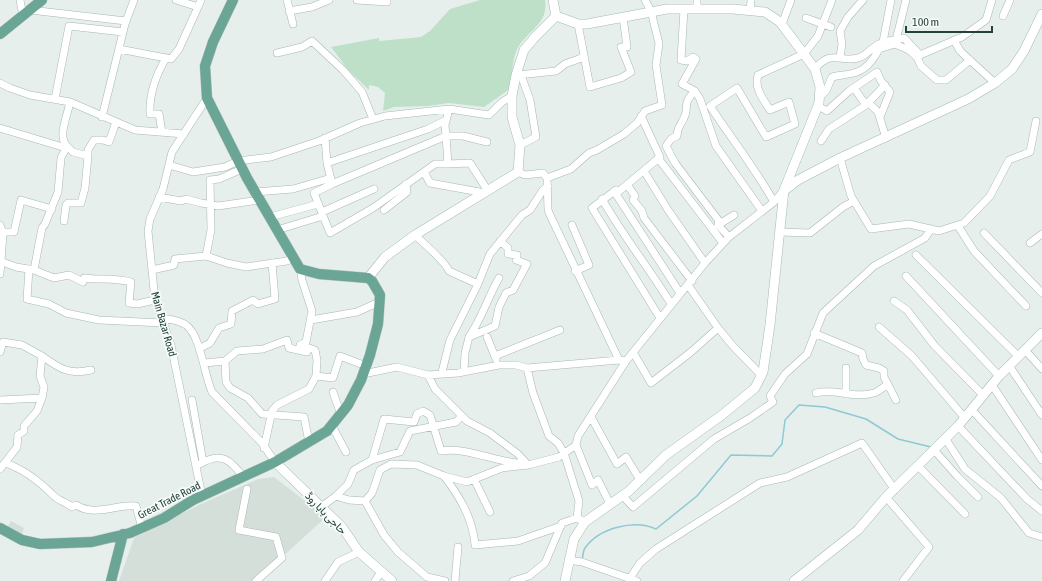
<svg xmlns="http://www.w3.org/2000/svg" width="1042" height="581" font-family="'Asap Condensed',Vazirmatn,sans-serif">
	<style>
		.built { fill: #d4dfda }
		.green { fill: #bfe0c8 }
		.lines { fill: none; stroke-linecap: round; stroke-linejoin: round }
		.stream { stroke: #8ec9d4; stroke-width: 1.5 }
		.street-casing { stroke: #a8b8b2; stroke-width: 8 }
		.secondary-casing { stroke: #a4bbb3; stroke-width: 10 }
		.primary-casing { stroke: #c2cac8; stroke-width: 11 }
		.street { stroke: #fff; stroke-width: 7 }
		.secondary { stroke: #fff; stroke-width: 9 }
		.primary { stroke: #6aa596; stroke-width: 10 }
		.labels { text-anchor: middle; stroke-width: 3.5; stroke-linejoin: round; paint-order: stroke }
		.street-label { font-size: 11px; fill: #24423a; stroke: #f7fbf9 }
	</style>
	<rect width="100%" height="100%" fill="#e6efeb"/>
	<path class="built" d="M274,477l52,40 -70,64h-137l15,-43 67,-34 57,-25z
		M11,521l13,7 -4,11 -15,-8z"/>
	<path class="green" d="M480,0h65c4,24 -18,31 -28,49 -4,8 -6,30 -6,39l-27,19 -35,-4 -21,3 -34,1 -11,4 2,-18 -7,-6 -9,-2v5l-20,-19 -18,-24 48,-9v3l42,-4 9,-6 20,-22z"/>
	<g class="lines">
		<path class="stream" d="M582,560c1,-4 1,-9 3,-12 14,-20 49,-29 71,-19l41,-33 34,-41 41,1 10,-12 3,-24 14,-15 26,2 41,12 32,20 33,8"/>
		<defs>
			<path id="street" d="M20,0l3,16
				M176,0l22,7 3,-7
				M287,0l6,24
				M357,0l30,2v-2
				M684,9l-3,51 6,1 6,-4 3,2 -14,25 13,7 5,8 16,47 46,65
				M697,9v-9
				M30,10l96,11
				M289,11l23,-4 17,-7
				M750,11l1,-11
				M1003,16l7,-16
				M806,18l25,9
				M578,24l12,63 31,-9 10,-6 -10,-25h6l-4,-30
				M782,24l9,-24
				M954,40l6,11 35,32
				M883,42l8,-42
				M895,44l14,6 8,7 4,9 16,14h9l24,-20
				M119,49l52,10 8,-10 19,-42
				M277,53l25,-6 10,-6 31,29 19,22 11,27
				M840,57l2,-13 -2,-13 8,-14 15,-17
				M815,69c18,-22 28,-4 46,-12 6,-3 12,-10 18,-13 7,-4 17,-4 25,-6l16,17 42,-18 24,-17 6,-20
				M518,75l38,-4 9,-7 19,-7
				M0,83l10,5 20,7 40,7 65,28 49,4
				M854,88l12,17
				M695,91c-14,14 -5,15 -11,27 -3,7 -7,9 -7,18l-6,3 -5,7 9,17 44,58 -1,4 11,12
				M820,97l6,-6 6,-14c7,-2 15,-2 22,-4 12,-3 20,-14 25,-24l16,-5 11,-44
				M55,99l14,-73 54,6
				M868,102l10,10 8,26
				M818,106l9,5 22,-20 28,-19 4,9 9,11 -10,25
				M641,116l19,41 -42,35 -2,-2 -24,18 68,110
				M102,117l23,-93 9,-24
				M0,128l66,20
				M162,132l-3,-18h-9c-1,-20 6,-39 16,-56
				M325,138l2,25 5,21 -18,9 16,40 43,-25 62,-44h13l-2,-28h17l24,6
				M821,141l8,-12 37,-24 19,-20
				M520,145l16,-8 -6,-37 -9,-25
				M88,156v-6l6,-10h9l6,2 7,-20
				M658,158l65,85
				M840,158l11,38 20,33 38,-5 30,7 25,-8 26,-27 19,-36 21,-8 6,-31
				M327,163l101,-34 18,-9
				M448,164l22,-1 18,28
				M169,165l24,7 32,-5 13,-6 33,-4 48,-16 41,-18 25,-7 64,-7 40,6 13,-13 10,-6
				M644,171l24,39 37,53
				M424,172l6,11 55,10
				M518,172l7,3 18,-2 4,5 1,32 2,5 69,145
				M547,178l24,-9 18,-16 8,-3 27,-16 13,-11 8,-12 17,-6 -6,-40 3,-21 -8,-33 -6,-11
				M332,184l114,-48 -1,-11 4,-16
				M628,186l7,10 -2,4 9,11 2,7 48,63
				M614,191l66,102
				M255,192l38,-3 38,-11
				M159,197l22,4 5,-2 15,4 17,3 42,-6
				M602,199c21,37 47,69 69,105
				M774,202c-19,-34 -43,-64 -64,-96l27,-18 29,49 29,-13 -6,-22 -19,8c-7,-11 -16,-22 -12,-35l46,-21 14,-18 14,-36
				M384,210l23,-18 -1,-8
				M322,212l52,-23
				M270,217l48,-13
				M64,221l2,-16 2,-2h13l4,-15 3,-32 -15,-4 -6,-6
				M0,225l3,9 -3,40
				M572,225l17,40 -14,6
				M718,225l16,-10
				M958,226l16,25 52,55
				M277,230l46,-14
				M2,232h12l7,-32 31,9
				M780,232l30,1 33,-26 11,-6
				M984,233l58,60
				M415,235c8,8 31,27 34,36l29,13
				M1030,243l12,-9
				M916,255l103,102
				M206,256l5,-26 -1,-50 9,-1 23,-10
				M0,261l16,6 18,3 20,8 15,-3 14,7 1,-4c16,2 32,0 47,4l-2,21 8,1 18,-4
				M29,269l-2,30 22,5 17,9 33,7 64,3 5,-4c6,1 12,2 18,6 15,11 18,50 26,67l50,51 13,19
				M34,270l8,-42 3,-4 13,-32 3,-34 6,-12c-10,-9 1,-32 3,-44
				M152,270l22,-5 1,-6 31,-3 21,7 19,4 41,-6 6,-4
				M906,276l93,100
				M894,301l13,9 27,35 49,50
				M311,320l46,-8 22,-10
				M879,327l33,29 52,61
				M718,328l14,17 29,30
				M814,333l48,20 1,6 3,6 13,3 5,3v6l12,23
				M469,337c13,-19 19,-40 30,-59
				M487,337l9,22
				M199,349l11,-6 9,-15 12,-4 1,-13 21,-11 5,4 17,-5 -3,-36
				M1026,351l16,18
				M0,352l3,-10 19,3 20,11
				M633,352l18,31 40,-31 27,-24 -30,-43
				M495,356l65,-26
				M225,361l1,21 4,6 18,10 14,16 42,3 5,25
				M205,363l20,-2 12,-10 26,-2 24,-9 2,8 18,4
				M1010,367l32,48
				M527,368l6,25 16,43 9,7 6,10 15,48 -2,17
				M846,368v26
				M464,371l1,-18 4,-16 26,-11 4,-19 7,-14 7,-3 14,-26 -11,-4 1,-5 -9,-1v-6l-8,-7
				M442,372l8,-32 27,-54 13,-32 32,-39 8,-5 13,-20 5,-4
				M363,374l34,-7 31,8 30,-2 41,-8h17l11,3 92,-8 7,1
				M428,375l7,14 32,32 23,12 28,21 10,11
				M316,376l17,2 7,-22 26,10
				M992,385l50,75
				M333,392l8,23
				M816,393c19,-5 38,6 58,0 4,-1 9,-6 13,-8
				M0,400l42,-2
				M192,400l11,62
				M971,409l71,77
				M591,417l26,47 9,-7 14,23
				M332,426l14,26
				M958,426l69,73 15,12
				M945,438l20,31 36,29 28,35 13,4
				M264,448l8,-37 5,-6 32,-16 7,-13 1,-16 -2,-10 -15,-5 6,-3 6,-31 -10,-31 -2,-11
				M934,450l24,27 20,20
				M372,460l12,-41 30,3 3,-8 6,-3 7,4 11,36c26,-4 51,10 77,12
				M5,463c19,6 35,19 49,33 4,4 13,7 18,11l4,-2c19,12 40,-1 60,1l6,22
				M200,464c21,-13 31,-4 44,14
				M918,466l47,48
				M0,469l17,-22 1,-12 6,-4v-5l13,-15 5,-13 2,-11 -4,-11 2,-20c18,13 27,19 49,14
				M444,476c16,21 29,43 31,69l43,-4 43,-15
				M474,479l16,33
				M247,489l-8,41 37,7 6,21 -26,23
				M622,495l11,12 81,-68 36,-21 23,-16 -3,-6 15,-22 22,-20 16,-41 51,-47 51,-28 6,-9
				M202,496l-31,-151 -16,-45 -7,-69 2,-12 13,-30 9,-37 35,-54
				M336,496l12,-12 6,-14 18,-10 28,-8 10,-21 46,-9 6,-6
				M886,497l43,50 -26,34
				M365,501l19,34 14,17 29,25 18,4
				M610,504l-12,-24 -6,5 -16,-40 2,-9 48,-75 79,-98 24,-26 45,-35 10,-12
				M321,507l15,-11 13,4 16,1 7,-8 8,-23 11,-6 26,1 27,11 23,6 35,-14 26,-3 31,-8 17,-12
				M568,560l14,2 55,19
				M630,578l10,-15 16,-14 104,-66 27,-6 75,-34 33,47
				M325,581l13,-19 21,-10
				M375,581l6,-9
				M455,581l3,-34
				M513,581l16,-5 16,-13 17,-40 15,-5 4,2"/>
			<path id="secondary" d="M553,0l3,16
				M556,16l22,8h9l80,-15h66l32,3 15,10 35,47 5,18 -1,16 -35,87 -14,135 -7,47 -8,16 -33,27 -56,40 -37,36 -44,31 -11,17 -9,42
				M785,190l13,-10 42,-22 128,-59 27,-16 17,-14 12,-18 18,-37
				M368,278l17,-21 30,-22 103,-63 2,-27 -8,-28v-21l4,-21 8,-25 11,-13 21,-21
				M275,462l67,65 17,25 33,29
				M794,581l64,-51 28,-33 72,-71 41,-50 43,-43"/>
			<path id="primary" d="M0,34l42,-34
				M0,528l22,12 18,4 52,-2 38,-9 34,-15 29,-18 82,-38 52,-31 21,-26 13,-25 9,-25 8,-31 2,-29 -8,-14 -4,-3 -49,-4 -19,-5 -53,-91 -40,-80 -2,-32 8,-24 20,-42
				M111,581l12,-47"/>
		</defs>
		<use href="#street" class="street-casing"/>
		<use href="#secondary" class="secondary-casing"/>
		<use href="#primary" class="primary-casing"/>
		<use href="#street" class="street"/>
		<use href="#secondary" class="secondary"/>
		<use href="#primary" class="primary"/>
	</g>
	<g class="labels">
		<g class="street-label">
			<text transform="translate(164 324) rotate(74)" y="4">Main Bazar Road</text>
			<text transform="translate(169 500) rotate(-27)" y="4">Great Trade Road</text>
			<text transform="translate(326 513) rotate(46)" y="4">حاجی بابا روڈ</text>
		</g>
	</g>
	<path d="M906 26v6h86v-6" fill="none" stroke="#24423a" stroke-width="2"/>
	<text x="912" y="26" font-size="12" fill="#24423a" stroke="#f7fbf9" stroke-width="3" paint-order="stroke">100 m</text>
</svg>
